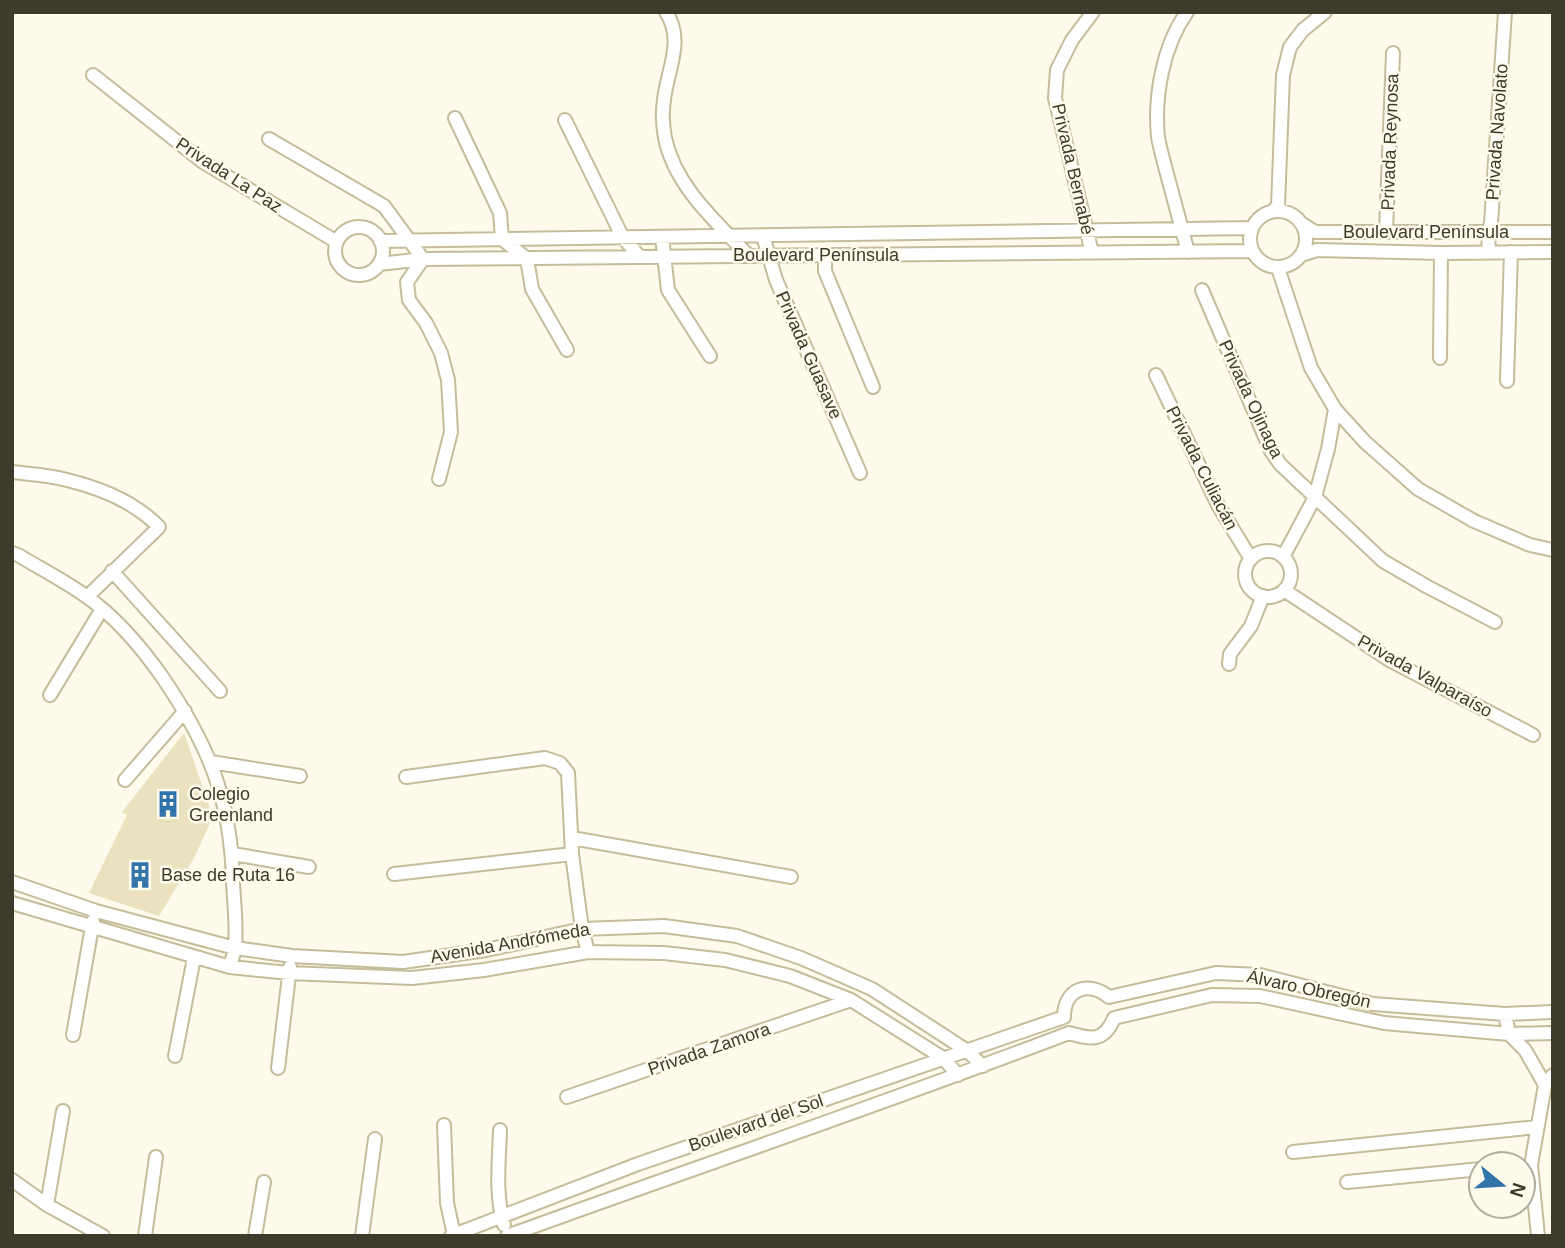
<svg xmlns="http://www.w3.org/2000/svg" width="1565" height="1248" font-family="Arial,sans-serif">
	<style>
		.building { fill: #eae1bf }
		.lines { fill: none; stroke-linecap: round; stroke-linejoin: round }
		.minor-casing { stroke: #c5bc9a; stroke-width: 16 }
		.minor { stroke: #fff; stroke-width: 12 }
		.labels { text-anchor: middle; stroke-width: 5; stroke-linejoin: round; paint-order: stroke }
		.street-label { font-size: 18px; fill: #3e3a2c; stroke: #fefbed }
		.poi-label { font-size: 18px; fill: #3e3a2c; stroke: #fefbed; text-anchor: start }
	</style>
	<rect width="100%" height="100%" fill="#fefbed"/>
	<path class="building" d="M184,733l29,84 -19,41 -35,58 -70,-23 38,-78 -5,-3z"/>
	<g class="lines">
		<defs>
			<path id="minor" d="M666,12c19,29 1,58 -2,88 -2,12 -1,27 1,38 10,48 50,83 83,117
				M1187,12c-24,34 -33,84 -29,125 2,12 6,25 9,37 7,26 14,52 21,78
				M93,75l110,87 134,80
				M455,118l45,95 2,26 25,20 5,30 35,61
				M565,120l58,118 17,19
				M269,139l115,67 39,53 -16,23 2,18 17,23 15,30 7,27 3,52 -12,47
				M1250 239a28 28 0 1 1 56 0a28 28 0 1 1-56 0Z
				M1273,211l5,-5 5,-131 7,-28 13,-17 22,-18
				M1301,223l14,9h238
				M335 251a24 24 0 1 1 48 0a24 24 0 1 1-48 0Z
				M1386,232l7,-179
				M763,236l13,44 84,193
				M662,237l6,53 42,66
				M380,241l872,-13
				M1489,252l-1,-20 3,-9 14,-211
				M1092,253l-37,-155 2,-28 15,-30 21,-28
				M825,255v16l48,116
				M1301,255l16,-5 124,3 112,-1
				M379,264l44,-5 829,-8
				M1278,268l33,100 24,41 30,33 53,47 56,32 56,24 23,5
				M1202,290l69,161 9,13 103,97 45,26 67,35
				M1440,358l1,-105
				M1156,375l62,130 33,54
				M1507,381l4,-129
				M12,472c18,2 37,3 55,8 33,8 68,22 92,47l-72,70
				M1245 574a23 23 0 1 1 46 0a23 23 0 1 1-46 0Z
				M12,553l6,2c23,14 47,26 69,42 30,21 55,51 76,81 46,68 68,121 70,204 1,21 4,44 2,64 0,7 -4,14 -5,21
				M1283,557l32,-60 13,-48 7,-40
				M112,571l108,120
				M1284,590l107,71 142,74
				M1229,664l1,-10 21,-28 12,-30
				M50,695l52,-86
				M211,762l89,14
				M406,777l139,-19 15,5 8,10 4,81 10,75 6,23
				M125,780l60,-69
				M572,838l219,39
				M233,854l76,13
				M394,874l178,-20
				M12,882l84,29 139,37 57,8 111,6 83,-12 96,-21 82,-3 73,10 64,22 71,31 94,61 17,16
				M12,903l218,64 59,6 123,5 72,-8 104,-18 76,1 61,7 65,16 61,24 92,58 15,17
				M1505,1014l4,20 16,16 20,35
				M73,1035l20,-114
				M175,1056l19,-98
				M278,1068l12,-101
				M567,1097l284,-97
				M444,1125l3,78 7,32
				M500,1130c-1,31 -5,65 4,95
				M1293,1152l244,-25
				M12,1180l35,25 56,31
				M1347,1182l134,-13
				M47,1205l16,-94
				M145,1236l11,-79
				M255,1236l9,-54
				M362,1236l13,-97
				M451,1236l187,-72 426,-147c0,-28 24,-37 45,-20l107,-24 44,2 113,29 132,10 48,-2
				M507,1236c187,-68 376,-132 562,-203 21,6 35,10 45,-15l98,-23 48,1 124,27 125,11 44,-1
				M1538,1236l-7,-71 14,-80 8,-10"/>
		</defs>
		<use href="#minor" class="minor-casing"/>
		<use href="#minor" class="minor"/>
	</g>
	<defs>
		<symbol id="building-bare" viewBox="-9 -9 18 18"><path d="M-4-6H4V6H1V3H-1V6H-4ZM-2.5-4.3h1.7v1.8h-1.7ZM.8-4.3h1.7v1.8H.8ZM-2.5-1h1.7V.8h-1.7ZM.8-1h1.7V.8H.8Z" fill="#3274aa" stroke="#fefbed" stroke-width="2.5" paint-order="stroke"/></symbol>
	</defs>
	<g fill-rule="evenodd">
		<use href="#building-bare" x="149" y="785" width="38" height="38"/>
		<use href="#building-bare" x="121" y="856" width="38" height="38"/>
	</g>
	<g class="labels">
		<g class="street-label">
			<text transform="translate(1497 132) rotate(-86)" y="6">Privada Navolato</text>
			<text transform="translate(1390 142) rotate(-88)" y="6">Privada Reynosa</text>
			<text transform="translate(1073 169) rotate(77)" y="6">Privada Bernabé</text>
			<text transform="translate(229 175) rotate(33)" y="6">Privada La Paz</text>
			<text x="1426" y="238">Boulevard Península</text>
			<text x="816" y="261">Boulevard Península</text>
			<text transform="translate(809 355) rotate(66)" y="6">Privada Guasave</text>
			<text transform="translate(1251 399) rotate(65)" y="6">Privada Ojinaga</text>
			<text transform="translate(1202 468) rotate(63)" y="6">Privada Culiacán</text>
			<text transform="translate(1425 676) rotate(29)" y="6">Privada Valparaíso</text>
			<text transform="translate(510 943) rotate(-10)" y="6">Avenida Andrómeda</text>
			<text transform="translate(1309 989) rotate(12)" y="6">Álvaro Obregón</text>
			<text transform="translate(709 1049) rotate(-19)" y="6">Privada Zamora</text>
			<text transform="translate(756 1123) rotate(-19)" y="6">Boulevard del Sol</text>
		</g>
		<g class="poi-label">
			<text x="189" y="800">Colegio<tspan x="189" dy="21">Greenland</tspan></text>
			<text x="161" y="881">Base de Ruta 16</text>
		</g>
	</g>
	<rect width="1565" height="1248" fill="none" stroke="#3e3a2c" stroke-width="28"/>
	<g transform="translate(1502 1185) rotate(108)"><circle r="33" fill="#fefbed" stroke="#b1aea0" stroke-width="2"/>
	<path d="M0-5L12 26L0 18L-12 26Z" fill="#3274aa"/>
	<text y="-10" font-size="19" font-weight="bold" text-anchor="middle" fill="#3e3a2c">N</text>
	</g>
</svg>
